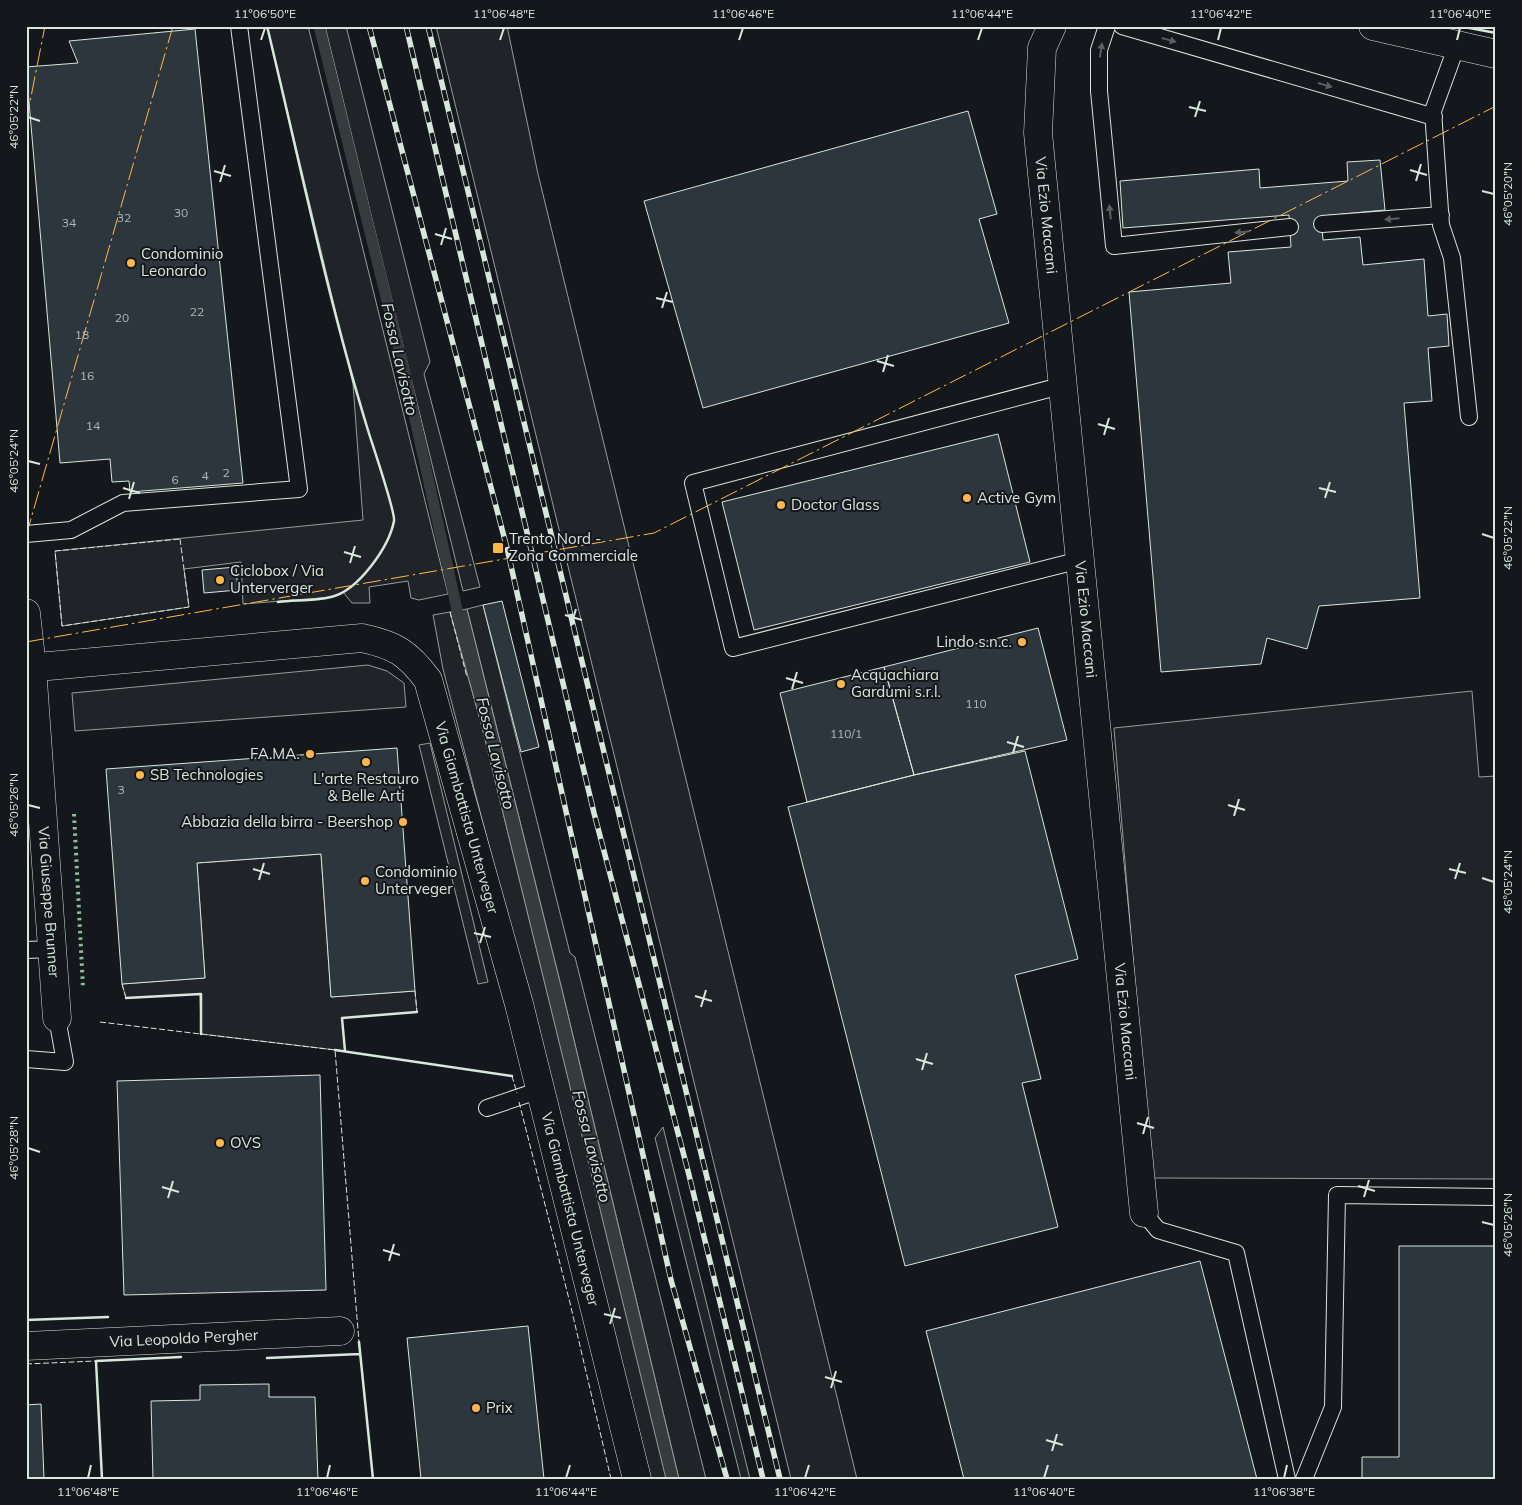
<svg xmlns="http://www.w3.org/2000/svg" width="1522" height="1505" font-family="Mulish,sans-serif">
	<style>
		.green { fill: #202428; stroke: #939e99 }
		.water { fill: #363b3e; stroke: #939e99 }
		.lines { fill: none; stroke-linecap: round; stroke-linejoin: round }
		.stream { stroke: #363b3e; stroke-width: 11 }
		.building { fill: #2c363c; stroke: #d8e6dc }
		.lane-casing { stroke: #d8e6dc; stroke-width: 18 }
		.street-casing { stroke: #d8e6dc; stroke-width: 29 }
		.lane { stroke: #14181c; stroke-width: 16 }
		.street { stroke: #14181c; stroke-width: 28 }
		.rail-casing { stroke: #d8e6dc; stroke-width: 5.5 }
		.rail { stroke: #14181c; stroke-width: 4; stroke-dasharray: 11; stroke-linecap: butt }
		.hedge { stroke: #8ac095; stroke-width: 4; stroke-dasharray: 2.5 4; stroke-linecap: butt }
		.fence { stroke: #d8e6dc; stroke-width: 1; stroke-dasharray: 6 2.5; stroke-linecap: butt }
		.wall { stroke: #d8e6dc; stroke-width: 2.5 }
		.power { stroke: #ffb74d; stroke-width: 1; stroke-dasharray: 18 4 2.5 4; stroke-linecap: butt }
		.oneway { fill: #59605f }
		.ticks { fill: none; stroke: #d8e6dc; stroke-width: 2 }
		.poi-dot { fill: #ffb74d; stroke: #14181c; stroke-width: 2 }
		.labels { text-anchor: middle; stroke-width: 4; stroke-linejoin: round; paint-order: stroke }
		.number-label { font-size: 12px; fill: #adbab4 }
		.street-label { font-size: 15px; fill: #d8e6dc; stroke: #14181c }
		.poi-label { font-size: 15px; fill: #d8e6dc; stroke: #14181c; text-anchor: start }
		.water-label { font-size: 16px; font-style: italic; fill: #d8e6dc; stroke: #14181c }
		.neatline { fill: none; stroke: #d8e6dc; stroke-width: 2 }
		.ticks-label { font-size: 12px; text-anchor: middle; fill: #d8e6dc }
	</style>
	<rect width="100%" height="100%" fill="#14181c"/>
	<path class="green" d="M267,26h41l140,568 -29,6 -8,-2 -3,-17 -39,6 1,16h-18l-9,-11 -11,5 -12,1 -77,6 -2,-42 -57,7 5,38 -127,19 -7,-75 308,-31 -10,-136z
		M325,26h21l84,336 -6,12 56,213 -17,4z
		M436,26h71l31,148 319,1305h-66z
		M483,605l87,348 5,4 131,522h-27l-117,-489 -95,-381z
		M450,612l31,111 186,756h-19l-100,-406 -105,-404 -10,-54z
		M368,665l19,6 17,12 2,24 -331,24 -3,-38z
		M1472,691l7,86 17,-1v403l-345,-1 -37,-450z
		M430,743l58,239 -10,2 -59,-239z
		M321,854l10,143 84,-6 2,21 -75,6 3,33 -144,-17 -1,-40 -74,4 -4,-14 83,-6 -8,-115z
		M663,1127l87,352h-9l-86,-341z"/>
	<path class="water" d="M467,609l95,381 117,489h-13l-185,-756 -31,-111z"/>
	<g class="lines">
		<path class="stream" d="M319,26l86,348 55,249"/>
	</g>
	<path class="building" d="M195,29l48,454 -113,9 -1,-11 -17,1 -2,-23 -50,4 -34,-396 52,-4 -9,-22z
		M968,111l29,103 -18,5 30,104 -306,85 -59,-207z
		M1380,160l5,50 -64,6 2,24 37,-3 3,28 61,-6 4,57 19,-2 2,32 -21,2 4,53 -28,2 16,195 -101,8 -12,43 -40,-11 -6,26 -100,8 -32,-380 102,-9 -3,-31 63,-5 -2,-32 -166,13 -3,-47 139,-12 1,19 88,-7 -1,-19z
		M998,434l32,128 -276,68 -32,-128z
		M236,567l2,23 -34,3 -2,-23z
		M502,601l37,146 -18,5 -38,-147z
		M1038,628l29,112 -153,35 -30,-108z
		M884,667l30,108 -107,27 -27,-109z
		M397,748l18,243 -84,6 -10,-143 -124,9 8,115 -83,6 -16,-215z
		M1025,751l53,208 -63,16 26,104 -19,4 36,144 -153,39 -117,-459 126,-32z
		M320,1075l6,215 -202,5 -7,-214z
		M1399,1246h97v233h-134v-22h37z
		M1200,1261l57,218h-293l-38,-148z
		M528,1326l16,153h-123l-14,-141z
		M269,1384v13h46l3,82h-165l-2,-78 49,-1v-15z
		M41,1404l3,75h-18v-74z"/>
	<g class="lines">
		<defs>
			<path id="lane" d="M1107,26l-8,24v41l15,155 176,-19
				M1122,26l312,91
				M1457,45l-24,66 8,114 11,33 17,159
				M1322,224l119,-9
				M1064,385l-371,98 40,165 347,-88
				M26,534l45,-4 52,-27 176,-14 -60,-463
				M26,950l26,-1
				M26,1059l39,3 -8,-44
				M487,1108l53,-18
				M1144,1213l14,17 78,23 51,226
				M1304,1479l29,-72 4,-212 159,2"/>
			<g id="street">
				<path id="s1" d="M1052,26l-10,22 -4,85 106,1080"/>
				<path d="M1373,26l123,28"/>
				<path id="s2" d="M26,613l6,54 25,351"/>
				<path id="s3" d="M26,668l336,-30c33,7 46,15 66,42l91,324 118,475"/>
				<path id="s4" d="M26,1346l314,-15"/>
			</g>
		</defs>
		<use href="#lane" class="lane-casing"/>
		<use href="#street" class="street-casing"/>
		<use href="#lane" class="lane"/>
		<use href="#street" class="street"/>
		<defs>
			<path id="rail" d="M369,26l138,522 164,732 56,199
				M406,26l188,787 94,358 75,308
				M428,26l352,1453"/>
		</defs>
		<use href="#rail" class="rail-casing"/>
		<use href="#rail" class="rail"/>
		<path class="hedge" d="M74,814l9,174"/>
		<path class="fence" d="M180,539l9,68 -127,19 -7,-75z
			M450,612l17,65
			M122,984l4,14
			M415,991l2,21
			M100,1022l235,28 24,292
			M512,1076l5,17
			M519,1102l51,201 41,176
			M26,1364l70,-3"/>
		<path class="wall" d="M267,26c32,133 60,270 100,401 4,14 29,86 27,94 -5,26 -36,70 -63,76 -17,4 -35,3 -53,5
			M1459,26l37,7
			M126,998l75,-4v40
			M335,1050l177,26
			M345,1051l-3,-33 75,-6
			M26,1320l82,-3
			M359,1342l14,137
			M267,1358l93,-4
			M102,1479l-6,-118 85,-4"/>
		<path class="power" d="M26,122l19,-96
			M26,536l147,-510
			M26,642l628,-109 842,-427"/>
	</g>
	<defs><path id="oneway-solid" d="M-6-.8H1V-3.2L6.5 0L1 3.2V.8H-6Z" transform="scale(1.25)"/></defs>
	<g class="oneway">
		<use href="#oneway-solid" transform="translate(1169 40) rotate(16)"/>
		<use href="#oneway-solid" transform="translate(1101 50) rotate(-81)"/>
		<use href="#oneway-solid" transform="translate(1325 85) rotate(16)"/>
		<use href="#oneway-solid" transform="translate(1110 212) rotate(-96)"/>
		<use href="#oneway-solid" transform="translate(1392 219) rotate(175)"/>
		<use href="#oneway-solid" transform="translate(1242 232) rotate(174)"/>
	</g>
	<path class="ticks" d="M261,40l4,-12M500,40l4,-12M739,40l4,-12M978,40l4,-12M1218,40l3,-12M1457,40l3,-12M1189,107l17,4M28,117l12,4M1195,117l5,-16M1410,170l17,5M214,171l17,5M1416,181l5,-17M220,182l5,-17M1482,191l12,3M435,234l17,5M441,245l5,-17M656,298l17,4M662,308l5,-16M877,361l17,5M883,372l5,-17M1098,424l17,5M1104,435l5,-17M28,461l12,3M123,488l17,5M1319,488l17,4M1325,498l5,-16M129,499l5,-17M1482,534l12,4M344,552l17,5M350,563l5,-17M565,615l17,5M571,626l5,-17M786,678l17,5M792,689l5,-17M1007,742l17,5M1013,753l5,-17M28,805l12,3M1228,805l17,5M1234,816l5,-17M253,869l17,5M1449,869l17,4M1482,878l12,4M1455,879l5,-16M259,880l5,-17M474,933l17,4M480,943l5,-16M695,996l17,5M701,1007l5,-17M916,1059l17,5M922,1070l5,-17M1137,1123l17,5M1143,1134l5,-17M28,1148l12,4M1358,1186l17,5M162,1187l17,5M1364,1197l5,-17M168,1198l5,-17M1482,1222l12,3M383,1250l17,5M389,1261l5,-17M604,1314l17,4M610,1324l5,-16M825,1377l17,5M831,1388l5,-17M1046,1440l17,5M1052,1451l5,-17M88,1478l3,-13M327,1478l3,-13M566,1478l4,-13M805,1478l4,-13M1044,1478l4,-13M1284,1478l3,-13"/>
	<g class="poi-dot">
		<circle cx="131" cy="263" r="5"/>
		<circle cx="967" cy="498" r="5"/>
		<circle cx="781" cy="505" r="5"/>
		<rect x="492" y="542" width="12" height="12" rx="2.5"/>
		<circle cx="220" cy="580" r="5"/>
		<circle cx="1022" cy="642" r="5"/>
		<circle cx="841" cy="684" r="5"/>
		<circle cx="310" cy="754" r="5"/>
		<circle cx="366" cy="762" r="5"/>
		<circle cx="140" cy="775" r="5"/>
		<circle cx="403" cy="822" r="5"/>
		<circle cx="365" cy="881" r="5"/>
		<circle cx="220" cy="1143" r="5"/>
		<circle cx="476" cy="1408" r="5"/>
	</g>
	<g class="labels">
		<g class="number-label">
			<text x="181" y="217">30</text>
			<text x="124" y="222">32</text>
			<text x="69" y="227">34</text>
			<text x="197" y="316">22</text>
			<text x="122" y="322">20</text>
			<text x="82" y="339">18</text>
			<text x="87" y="380">16</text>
			<text x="93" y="430">14</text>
			<text x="226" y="477">2</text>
			<text x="205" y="480">4</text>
			<text x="175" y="484">6</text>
			<text x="976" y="708">110</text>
			<text x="846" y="738">110/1</text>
			<text x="121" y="794">3</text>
		</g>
		<g class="street-label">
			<text dy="5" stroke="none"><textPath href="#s1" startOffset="192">Via Ezio Maccani</textPath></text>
			<text dy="5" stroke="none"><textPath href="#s1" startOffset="598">Via Ezio Maccani</textPath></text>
			<text dy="5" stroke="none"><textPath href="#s3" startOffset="561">Via Giambattista Unterveger</textPath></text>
			<text dy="5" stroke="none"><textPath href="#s2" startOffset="290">Via Giuseppe Brunner</textPath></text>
			<text dy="5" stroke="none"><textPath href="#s1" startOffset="1002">Via Ezio Maccani</textPath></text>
			<text dy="5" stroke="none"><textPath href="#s3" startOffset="966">Via Giambattista Unterveger</textPath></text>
			<text dy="5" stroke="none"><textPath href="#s4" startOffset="158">Via Leopoldo Pergher</textPath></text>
		</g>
		<g class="poi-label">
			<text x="141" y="259">Condominio<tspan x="141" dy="17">Leonardo</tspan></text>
			<text x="977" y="503">Active Gym</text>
			<text x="791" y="510">Doctor Glass</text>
			<text x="509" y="544">Trento Nord -<tspan x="509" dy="17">Zona Commerciale</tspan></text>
			<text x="230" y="576">Ciclobox / Via<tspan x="230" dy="17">Unterverger</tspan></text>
			<text x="1012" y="647" text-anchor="end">Lindo s.n.c.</text>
			<text x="851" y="680">Acquachiara<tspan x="851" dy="17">Gardumi s.r.l.</tspan></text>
			<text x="300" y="759" text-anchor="end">FA.MA.</text>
			<text x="150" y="780">SB Technologies</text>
			<text x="366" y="784" text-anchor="middle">L'arte Restauro<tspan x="366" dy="17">&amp; Belle Arti</tspan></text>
			<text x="393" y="827" text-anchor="end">Abbazia della birra - Beershop</text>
			<text x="375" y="877">Condominio<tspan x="375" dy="17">Unterveger</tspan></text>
			<text x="230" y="1148">OVS</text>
			<text x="486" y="1413">Prix</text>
		</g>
		<g class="water-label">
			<text transform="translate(400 359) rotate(77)" y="6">Fossa Lavisotto</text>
			<text transform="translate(496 753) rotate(76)" y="6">Fossa Lavisotto</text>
			<text transform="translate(592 1146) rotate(76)" y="6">Fossa Lavisotto</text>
		</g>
	</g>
	<rect width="1522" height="1505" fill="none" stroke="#14181c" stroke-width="55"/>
	<rect x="28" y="28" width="1466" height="1450" class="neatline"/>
	<g class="ticks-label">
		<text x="265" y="18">11°06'50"E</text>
		<text x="504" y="18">11°06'48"E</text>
		<text x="743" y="18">11°06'46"E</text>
		<text x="982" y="18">11°06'44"E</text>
		<text x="1221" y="18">11°06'42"E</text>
		<text x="1460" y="18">11°06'40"E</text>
		<text transform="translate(14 117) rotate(-90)" y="4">46°05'22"N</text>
		<text transform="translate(1508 194) rotate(-90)" y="4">46°05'20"N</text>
		<text transform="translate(14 461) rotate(-90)" y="4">46°05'24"N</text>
		<text transform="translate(1508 538) rotate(-90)" y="4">46°05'22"N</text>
		<text transform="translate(14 805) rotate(-90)" y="4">46°05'26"N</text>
		<text transform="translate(1508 882) rotate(-90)" y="4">46°05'24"N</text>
		<text transform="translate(14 1148) rotate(-90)" y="4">46°05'28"N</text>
		<text transform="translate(1508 1225) rotate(-90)" y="4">46°05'26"N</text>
		<text x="88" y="1496">11°06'48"E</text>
		<text x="327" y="1496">11°06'46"E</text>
		<text x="566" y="1496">11°06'44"E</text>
		<text x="805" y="1496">11°06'42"E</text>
		<text x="1044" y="1496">11°06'40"E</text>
		<text x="1284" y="1496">11°06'38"E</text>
	</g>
</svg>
